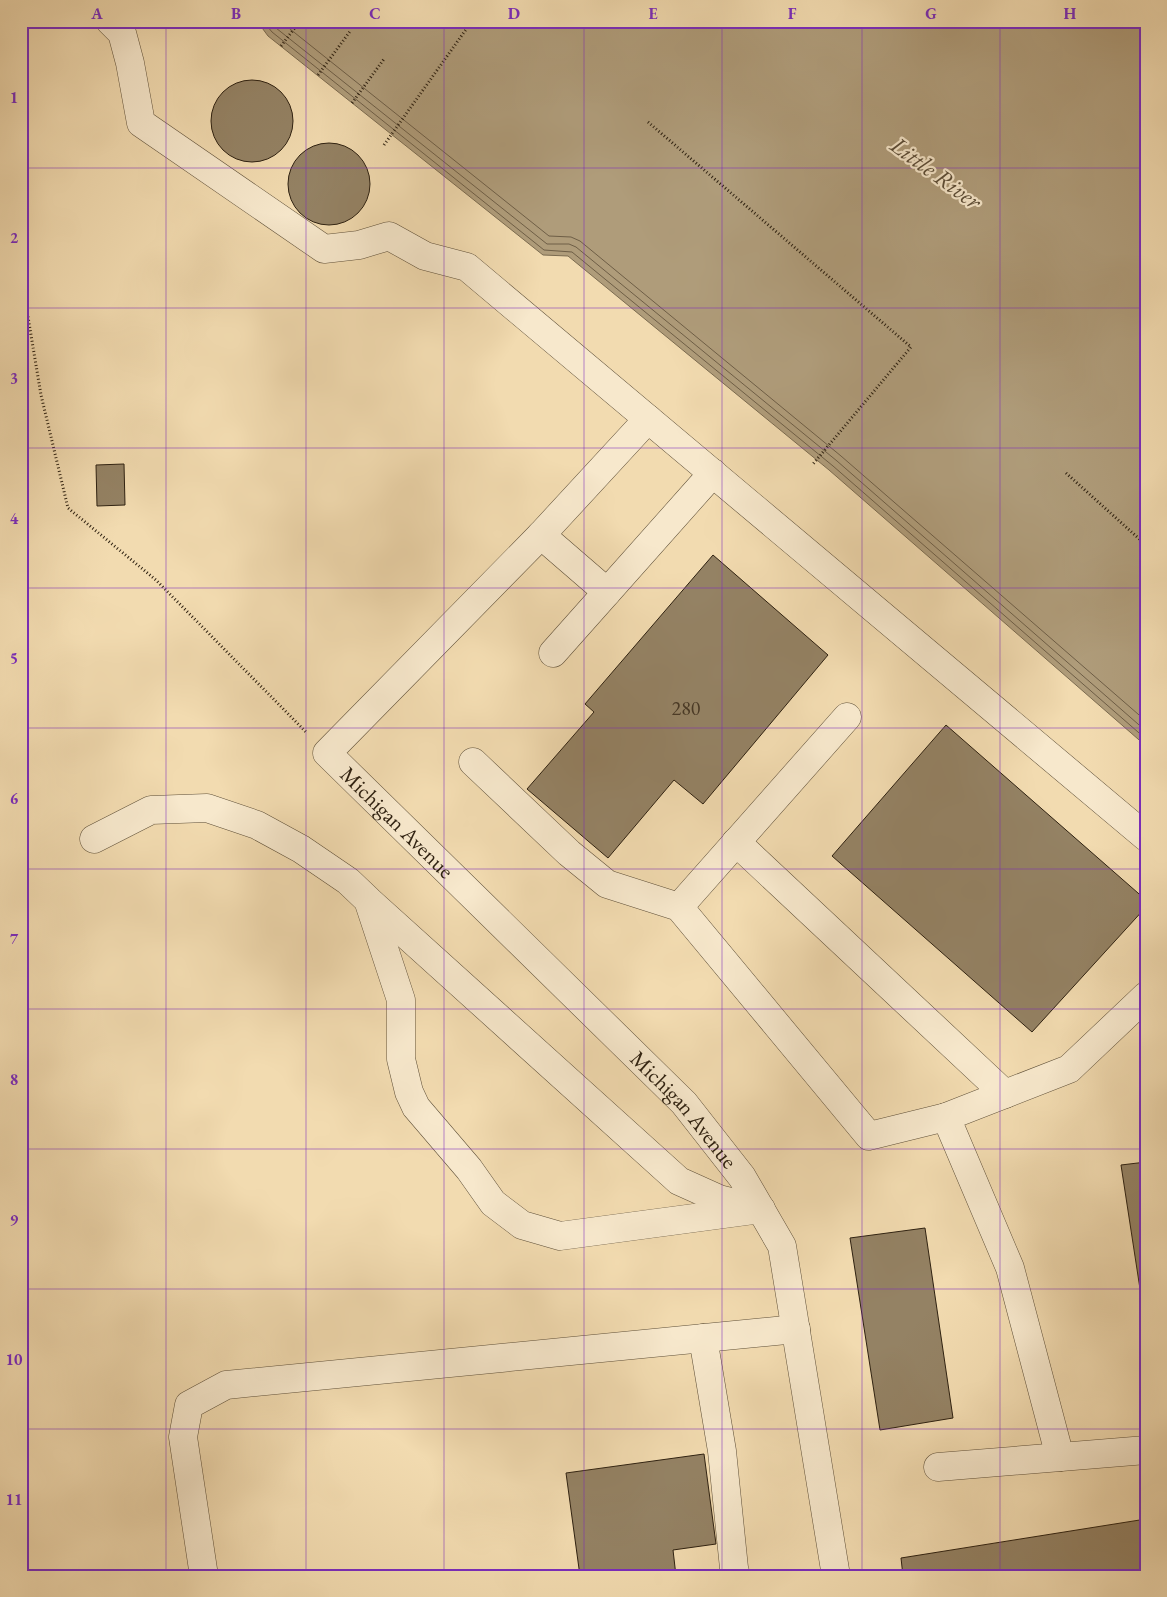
<svg xmlns="http://www.w3.org/2000/svg" width="1167" height="1597" font-family="'EB Garamond',serif">
	<style>
		.water { fill: #af9c7a; stroke: #7b6b50 }
		.lines { fill: none; stroke-linecap: round; stroke-linejoin: round }
		.shore { stroke: #6e5e46; stroke-width: 1 }
		.building { fill: #948264; stroke: #2e2111 }
		.minor-casing { stroke: #5f5039; stroke-width: 29 }
		.path { stroke: #2e2111; stroke-width: 3; stroke-dasharray: 1 2.5; stroke-linecap: butt }
		.minor { stroke: #f7e8cc; stroke-width: 28 }
		.grid { fill: none; stroke: #7b2cbf; stroke-width: 1; stroke-opacity: 0.55 }
		.labels { text-anchor: middle; stroke-width: 4.5; stroke-linejoin: round; paint-order: stroke }
		.number-label { font-size: 20px; fill: #483926 }
		.street-label { font-size: 22px; fill: #2e2111; stroke: #f7e8cc }
		.water-label { font-size: 24px; font-style: italic; fill: #5b4c36; stroke: #f7e8cc }
		.neatline { fill: none; stroke: #7b2cbf; stroke-width: 2 }
		.grid-label { font-size: 16px; text-anchor: middle; font-weight: bold; fill: #7b2cbf }
	</style>
	<rect width="100%" height="100%" fill="#f2dbb0"/>
	<filter id="stains"><feTurbulence type="fractalNoise" baseFrequency=".004" numOctaves="4"/><feColorMatrix values="0 0 0 0 .2 0 0 0 0 .09 0 0 0 0 .02 0 0 0 .5 -.17"/></filter>
	<radialGradient id="worn" r=".72"><stop offset=".6" stop-color="#630" stop-opacity="0"/><stop offset="1" stop-color="#630" stop-opacity=".3"/></radialGradient>
	<path class="water" d="M257,21h889v725l-317,-276 -261,-214 -25,-1 -275,-219z"/>
	<g class="lines">
		<path class="shore" d="M263,21l9,11 272,218 28,2 261,214 313,273
			M271,21l5,7 271,216h22l7,3 261,214 309,270
			M280,21l269,215 22,1 9,4 261,215 305,265"/>
	</g>
	<path class="building" d="M211 121a41 41 0 1 1 82 0a41 41 0 1 1-82 0Z
		M288 184a41 41 0 1 1 82 0a41 41 0 1 1-82 0Z
		M124,464l1,41 -28,1 -1,-41z
		M713,555l115,100 -125,149 -29,-24 -66,78 -81,-69 67,-77 -9,-8z
		M946,725l200,175v7l-114,125 -200,-176z
		M1146,1162v166l-25,-163z
		M925,1228l28,190 -73,12 -30,-192z
		M704,1454l12,90 -43,6 3,26h-96l-14,-103z
		M1146,1519v57h-243l-2,-18z"/>
	<g class="lines">
		<defs>
			<g id="minor">
				<path d="M110,21l12,12 8,30 11,60 183,126 35,-4 30,-9 36,20 42,11 679,570"/>
				<path id="s1" d="M648,419l-107,116 -214,218 357,350 58,74 40,69 54,330"/>
				<path d="M541,535l66,57"/>
				<path d="M553,653l160,-180"/>
				<path d="M473,762l96,91 38,31 72,23 190,229 77,-19"/>
				<path d="M94,839l57,-29 56,-2 50,17 44,24 47,32 20,19 33,100v59l8,33 7,15 53,62 24,34 29,22 38,11 201,-27"/>
				<path d="M736,842l269,252"/>
				<path d="M370,902l309,279 40,18 28,7"/>
				<path d="M679,907l168,-190"/>
				<path d="M703,1338l19,113 12,117 2,8"/>
				<path d="M1060,1457l-50,-189 -64,-151 123,-48 77,-73"/>
				<path d="M938,1467l208,-17"/>
				<path d="M204,1576l-21,-139 6,-32 37,-20 570,-56"/>
			</g>
		</defs>
		<use href="#minor" class="minor-casing"/>
		<path class="path" d="M281,46l19,-25
			M318,75l33,-45
			M352,103l32,-44
			M648,122l263,225 -98,117
			M384,145l88,-124
			M21,286l3,7 17,102 27,113 88,72 151,153
			M1066,473l80,72"/>
		<use href="#minor" class="minor"/>
	</g>
	<path class="grid" d="M166,21v1555M306,21v1555M444,21v1555M584,21v1555M722,21v1555M862,21v1555M1000,21v1555M21,168h1125M21,308h1125M21,448h1125M21,588h1125M21,728h1125M21,869h1125M21,1009h1125M21,1149h1125M21,1289h1125M21,1429h1125"/>
	<g class="labels">
		<g class="number-label">
			<text x="686" y="715">280</text>
		</g>
		<g class="street-label">
			<text dy="8" stroke="none"><textPath href="#s1" startOffset="562">Michigan Avenue</textPath></text>
			<text dy="8" stroke="none"><textPath href="#s1" startOffset="968">Michigan Avenue</textPath></text>
		</g>
		<g class="water-label">
			<text transform="translate(936 173) rotate(36)" y="8">Little River</text>
		</g>
	</g>
	<rect width="1167" height="1597" fill="none" stroke="#f2dbb0" stroke-width="55"/>
	<rect x="28" y="28" width="1112" height="1542" class="neatline"/>
	<g class="grid-label">
		<text x="97" y="19">A</text>
		<text x="236" y="19">B</text>
		<text x="375" y="19">C</text>
		<text x="514" y="19">D</text>
		<text x="653" y="19">E</text>
		<text x="792" y="19">F</text>
		<text x="931" y="19">G</text>
		<text x="1070" y="19">H</text>
		<text x="14" y="103">1</text>
		<text x="14" y="243">2</text>
		<text x="14" y="384">3</text>
		<text x="14" y="524">4</text>
		<text x="14" y="664">5</text>
		<text x="14" y="804">6</text>
		<text x="14" y="944">7</text>
		<text x="14" y="1085">8</text>
		<text x="14" y="1225">9</text>
		<text x="14" y="1365">10</text>
		<text x="14" y="1505">11</text>
	</g>
	<rect width="100%" height="100%" filter="url(#stains)"/>
	<rect width="100%" height="100%" fill="url(#worn)"/>
</svg>
